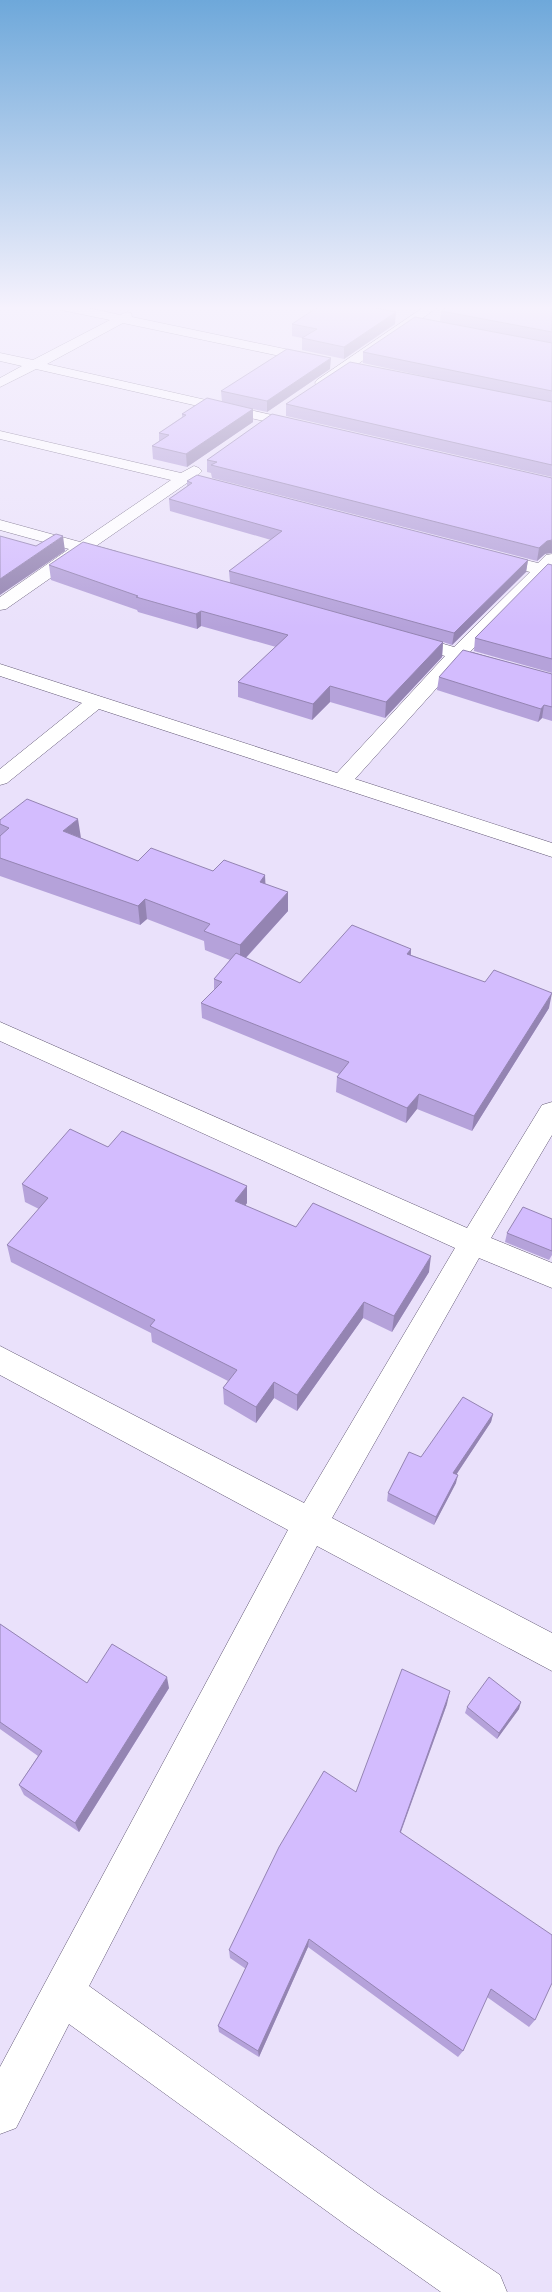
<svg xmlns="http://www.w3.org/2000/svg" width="552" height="2292" font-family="'Space Grotesk',sans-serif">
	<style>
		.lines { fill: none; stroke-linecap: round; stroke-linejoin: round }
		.minor-casing { stroke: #635975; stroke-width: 1 }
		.minor { fill: #fff; fill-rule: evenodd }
		.wall { fill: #b5a2da }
		.shaded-wall { fill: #9484b2 }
		.building { fill: #d3bcfe; stroke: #9484b2 }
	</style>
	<rect width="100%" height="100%" fill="#eae1fb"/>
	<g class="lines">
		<defs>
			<path id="minor" d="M59,307h25l36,8 7,-3 4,1 1,4 191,40 2,3 -2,3 -5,1 -195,-41 -76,41 256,58 7,4 -7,4 -267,-61 -36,18v-9l22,-12 -22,-5v-8l33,7 77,-40 -49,-10z
				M424,307h14l-111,79h-10l-2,-3 2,-3z
				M0,431l181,42 13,-7 5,2 3,3 -5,5 36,9 2,3 -2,3 -6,2 -40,-10 -91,63 22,6 2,4 -2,4 -6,1 -27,-7 -79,55 -6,1v-13l69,-48 -69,-19v-10l80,22 91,-62 -171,-41z
				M492,552l46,11 8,-8 6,-1v23l-7,-2 -75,77 82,23v12l-91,-26 -106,118 197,64v14l-453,-148 -92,74 -7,2v-16l82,-66 -82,-27v-12l337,109 108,-117 -46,-13 -2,-4 2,-4 7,-2 48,14 76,-75 -44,-11 -2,-4 2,-4z
				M0,1022l467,206 75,-123 10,-3v33l-61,103 61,25v25l-73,-30 -147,260 220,115v38l-235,-125 -228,440 289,207 122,82 7,17h-66l-95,-67 -277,-201 -53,104 -16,6v-67l288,-537 -288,-155v-29l304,157 151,-255 -455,-207z"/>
		</defs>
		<use href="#minor" class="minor-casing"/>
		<use href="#minor" class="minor"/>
	</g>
	<path class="wall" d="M552,307v36l-112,-21 1,-11z
		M292,324h103l-51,35 -42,-9v-12l-10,-2z
		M552,344v133l-266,-61v-12l188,-17 -111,-24v-11z
		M330,369l-63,43 -14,-3v13l-66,45 -34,-8 -1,-13 7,-5v-8l23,-16v-3l40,-12 -1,-11z
		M207,460l345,18 -7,76 -8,7 -325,-83 -1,-5 -4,-1z
		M187,481l341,79 -2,12 -74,73 -9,-3 -1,15 -57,61 -55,-16 -18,18 -74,-23v-15l38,-35 -75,-21 -4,3 -59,-17 -1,-2 -86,-30 -2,-15 181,17 -1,-11 42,-31 -101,-29 -1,-12 18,-13z
		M552,565v108l-78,-22 1,-13z
		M552,674v47l-10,-3 -4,4 -101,-32 2,-13z
		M0,820l81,18 57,23 75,10 52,4v9l23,27 -42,47 54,25 111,-34v6l138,53 -77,123 -55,-22 -11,14 -70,-31 1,-15 2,-3 -137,-56 -1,-15 13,-13v-11l16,-19 -25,-10 -1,-9 -57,-22 -7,6 -140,-49z
		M108,1147l139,39v17l-2,3 51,21 133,45 -37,60 -29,-14 -66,93 -23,-13 -18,25 -32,-19 -1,-16 5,-7 -76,-39 -1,-9 -140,-71 -4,-17 32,-36 -14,-7 -3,-18z
		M552,1219v36l-3,5 -44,-18 2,-9z
		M493,1414l-2,8 -35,53v8l-22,42 -47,-24 1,-8 33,-36z
		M0,1624l87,59 82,5 -90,144 -55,-37 -5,-10 19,-29 -38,-27z
		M447,1704l-46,128 134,188 -6,7 -42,-30 -24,54 -5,6 -150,-110 -49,110 -40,-25 -1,-6 28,-57 -16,-11 -1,-8 127,-158z
		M467,1707l52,2 -22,30 -32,-26z"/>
	<path class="shaded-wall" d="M396,312l-1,12 -51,35v-12z
		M331,358l-1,11 -63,43v-11z
		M253,409v13l-66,45 -1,-13z
		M63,536l2,15 -65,44v-16z
		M552,540v13l-7,1 -8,7 2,-13 8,-7z
		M528,560l-2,12 -74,73 2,-12z
		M201,611v15l-4,3 -1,-15z
		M443,642l-1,15 -57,61 1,-16z
		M330,686v16l-18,18 1,-16z
		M544,705l-2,13 -4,4 3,-13z
		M78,819l3,19 -18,-7z
		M265,875l1,20 -6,-13z
		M288,892v19l-48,53v-19z
		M145,899l2,20 -7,6 -2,-19z
		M411,949l-1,15 -3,-10z
		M552,993l-3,15 -77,123 2,-15z
		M419,1094l-2,15 -11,14 1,-15z
		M247,1186v17l-11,15 -1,-17z
		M431,1256l-2,16 -37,60 2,-16z
		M364,1302l-1,16 -66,93v-16z
		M274,1382v16l-18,25v-16z
		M493,1414l-2,8 -39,59 1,-8z
		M458,1475l-2,8 -22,42 2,-8z
		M167,1677l2,11 -90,144 -4,-9z
		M450,1691l-3,13 -50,138 3,-10z
		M521,1702l-2,7 -22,30 2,-6z
		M309,1939l-1,8 -49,110 -1,-6z"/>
	<path class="building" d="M318,307h53l25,5 -52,35 -42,-9 15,-9 -25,-5z
		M446,307h106v25l-111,-21z
		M415,317l137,26v48l-189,-39z
		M287,349l44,9 -64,43 -46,-10z
		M350,362l202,40v63l-266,-61z
		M207,398l46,11 -67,45 -34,-8 17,-11 -10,-2 27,-18 -4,-1z
		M272,414l280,64v62l-5,1 -8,7 -328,-83 6,-3 -10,-2z
		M197,475l331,85 -74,73 -225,-62 53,-40 -113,-32 23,-16 -5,-2z
		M56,534l7,2 -63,43v-43l36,10z
		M83,542l360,100 -57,60 -56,-16 -17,18 -75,-22 50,-47 -87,-24 -5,3 -60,-17 2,-1 -89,-31z
		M548,564l4,1v94l-77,-21z
		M463,650l89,24v33l-8,-2 -3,4 -102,-32z
		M27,799l51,20 -15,12 75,30 13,-13 62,23 11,-11 41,15 -5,7 28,10 -48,53 -36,-14 6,-7 -65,-25 -7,7 -138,-48v-22l9,-8 -9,-4v-4z
		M352,925l59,24 -4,5 78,28 9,-12 58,23 -78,123 -55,-22 -12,14 -70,-31 12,-15 -148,-59 21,-21 -8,-3 22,-26 64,30z
		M70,1129l38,18 14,-16 125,55 -12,15 61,26 17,-24 118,53 -37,60 -30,-14 -67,93 -23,-13 -18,25 -33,-19 14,-18 -87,-44 5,-6 -148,-75 41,-47 -26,-14z
		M523,1207l29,12v32l-45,-18z
		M463,1397l30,17 -40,59 5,2 -22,42 -48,-24 21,-41 12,5z
		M0,1624l87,59 25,-39 55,33 -92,146 -56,-38 23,-34 -42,-29z
		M402,1669l48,22 -50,141 152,103v48l-17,37 -44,-31 -28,62 -154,-112 -51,112 -40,-25 30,-63 -19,-13 50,-103 45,-76 32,21z
		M489,1677l32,25 -22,31 -32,-26z"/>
	<linearGradient id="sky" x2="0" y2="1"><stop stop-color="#6ea8da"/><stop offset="0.49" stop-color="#f6f2fd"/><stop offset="1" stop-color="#f6f2fd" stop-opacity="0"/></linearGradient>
	<rect width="552" height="628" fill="url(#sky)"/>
</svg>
